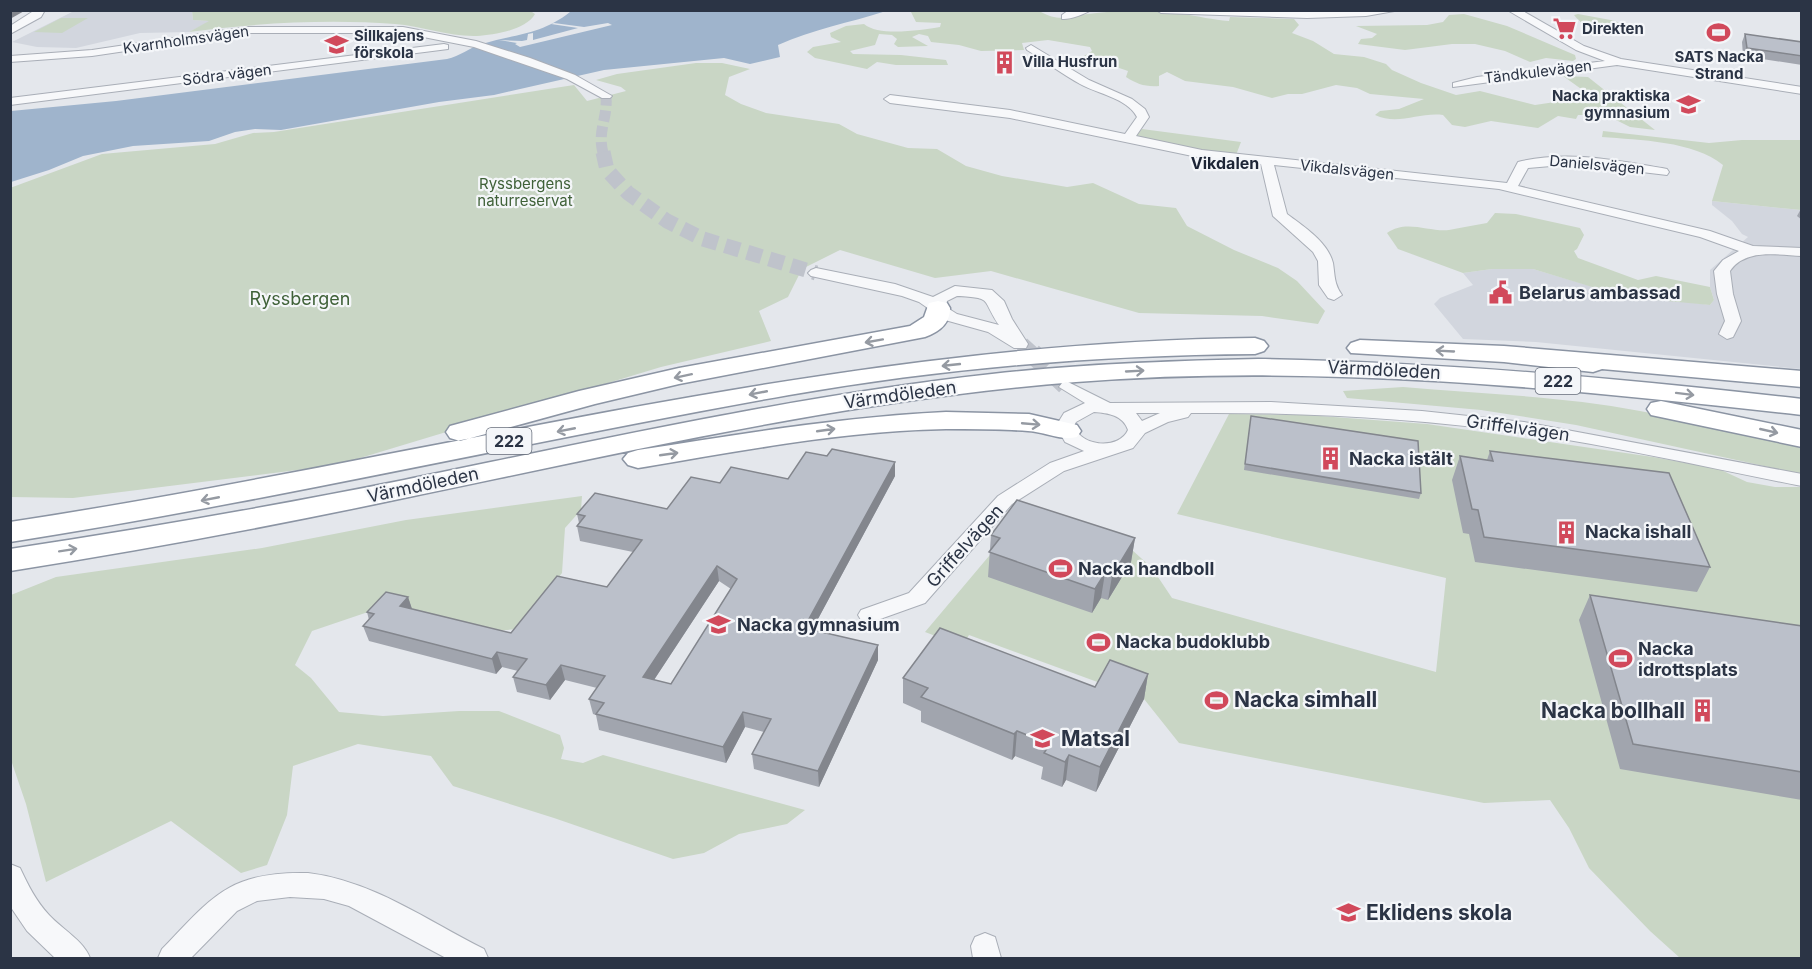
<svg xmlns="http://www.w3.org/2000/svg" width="1812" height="969" font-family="Inter,sans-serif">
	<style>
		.built { fill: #d2d6de }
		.green { fill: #c9d6c5 }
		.water { fill: #9fb4cc }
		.pier { fill: #e4e7ec }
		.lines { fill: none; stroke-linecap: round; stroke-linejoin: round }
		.minor-tunnel-far2 { stroke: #bfc3cb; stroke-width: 11; stroke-dasharray: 11 5; stroke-linecap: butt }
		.minor-tunnel-far1 { stroke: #bfc3cb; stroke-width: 15; stroke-dasharray: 15 8; stroke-linecap: butt }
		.minor-tunnel { stroke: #bfc3cb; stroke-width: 20; stroke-dasharray: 20 10; stroke-linecap: butt }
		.minor-casing { stroke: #a9aeb7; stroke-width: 2 }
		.highway-casing { stroke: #8b94a3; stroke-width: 3 }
		.minor { fill: #f7f8fa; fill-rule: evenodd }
		.highway { fill: #fff; fill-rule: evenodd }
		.wall { fill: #a1a5ae; fill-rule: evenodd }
		.shaded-wall { fill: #83868d }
		.building { fill: #bbc0ca; stroke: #83868d; stroke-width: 1.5; fill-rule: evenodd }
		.oneway { stroke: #959aa2 }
		.labels { text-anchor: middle; stroke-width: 4.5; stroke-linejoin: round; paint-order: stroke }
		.far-poi-label { font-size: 15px; font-weight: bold; fill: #2b3445; stroke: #f4f6f9; text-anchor: start }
		.far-street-label { font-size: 15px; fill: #2b3445; stroke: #f4f6f9 }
		.far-park-label { font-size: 15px; fill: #3f6138; stroke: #f4f6f9 }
		.far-neighbourhood-label { font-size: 16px; font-weight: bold; fill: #1d2536; stroke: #f4f6f9 }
		.shield { fill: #f4f6f9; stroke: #676e7b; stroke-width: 1.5 }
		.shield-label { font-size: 16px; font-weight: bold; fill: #2b3445 }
		.poi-label { font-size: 18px; font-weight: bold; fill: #2b3445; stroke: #f4f6f9; text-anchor: start }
		.park-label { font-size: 18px; fill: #3f6138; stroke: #f4f6f9 }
		.street-label { font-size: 18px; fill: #2b3445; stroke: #f4f6f9 }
		.near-poi-label { font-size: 21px; font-weight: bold; fill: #2b3445; stroke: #f4f6f9; text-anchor: start }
	</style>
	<rect width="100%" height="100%" fill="#e4e7ec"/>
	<path class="built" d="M74,11h118l1,9 18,1 -22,11 -49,1 -64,15 -39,-1 -25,-5z
		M1712,201l89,9v159l-265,-27 -73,-3 -29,-35 6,-6 33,-13 -10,-12 29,-4h41l74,22 103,14 4,-5 -4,-13v-17l38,-33 -6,-3 -10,-13 -20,-16z"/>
	<path class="green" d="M529,10l6,4c-9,16 -41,21 -58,22 -27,1 -55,-10 -82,-12 -68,-5 -139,-1 -206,8l20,-11 -16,-1 -1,-9z
		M917,11h122c22,12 28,5 49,3 31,-4 64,-3 94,0 16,2 31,6 47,7l1,-4 64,2 5,6 -7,8 21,8 21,13 30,3 22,7 6,6 29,13 35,12 24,-4 55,14 20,-3 43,-1 -35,-25 25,1 67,53 -25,-3 -18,-9 -11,-3h-23l-2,4 -18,-3 -20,12 -47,-7 -26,6 -13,-2 -9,-10c-24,-3 -45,11 -68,0l5,-4 19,-2 25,-10 -54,-5 -13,-6 -21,-3 -34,9h-14l-16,4 -39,-11 -48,-6 -18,-9 -8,4v10c-14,1 -22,-2 -33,-9l2,-6 -44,-15 8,-5 -2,-4 -42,-7 -26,3 2,7 -43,1 -22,-6 -28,-3 -3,-6 -9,-2 -7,3 16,9 -30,1 -4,-3 3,-5 -5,-4 -13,-1 -4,11 -25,6 3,3 48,1 45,5 2,5h-52l-19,-3 -10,7 -52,-11 -8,-6 6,-5 28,-5 -10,-5 -1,-4 16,-7 18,-2c15,13 57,6 76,3l1,-4 -25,-1 -5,-10z
		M1464,14l43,12 68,29 1,4 -3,2 -27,-3 -16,4 -25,-11 -30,-7h-23l-47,6 -47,-6 3,-5 11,-1 5,-4 -21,-8 71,-1 16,-3 6,-7z
		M1578,14l38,7 6,4 -4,10c-18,-3 -32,-5 -44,-20z
		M61,18h27l-26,15 -28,-1z
		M696,63h26l28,6 -21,8 -4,18 16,9 25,9 73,11 18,10 51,14 29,1 29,17 36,10 65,11 26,-4 46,21 37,4 11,18 47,24 44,18 19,13 28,30 -7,13 -56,-8 -123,-3 -148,-42 -56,7 -95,-28 -38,19 -14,28 -29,14 12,30 -110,26 -324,98 -264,33 -62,-1 -1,-309 92,-34 113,-10 38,-11 21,-1 300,-47 13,16 39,-10 -5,-4 -25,-7 21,-6z
		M1142,129l99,13 -5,13 -62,-9 -38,-10z
		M1603,131l106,12 33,-3h59v70l-89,-9 11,-36c-29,-24 -84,-25 -121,-28z
		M1495,213l21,1 64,14 4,7 -7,14 -3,2 4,7 60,22 18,-4 54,11 4,13 -4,5 -85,-8 -92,-28h-41l-29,4 -65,-24 -11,-16c19,-14 41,-1 62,-3 12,-2 25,-5 38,-7z
		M1403,387c79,7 159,9 237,24 55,10 108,23 161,37v26l-225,-49 -95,-15 -134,-12 -4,-7z
		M1229,414l78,1 120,9 226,33 66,12 28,13 28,5h26v471h-121l-30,-27 -61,-63 -20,-40 -19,-28 -66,3 -305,-60 -35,-44 -175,-64 -7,11 -37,-14 91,-108 115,25 21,19 20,30 264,74 10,-94 -269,-64z
		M582,496l-1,14 -16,18 -3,45 -44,56 -24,2 -106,-29 -20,10 -56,19 -17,34 16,13 28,34 44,4 76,-5h40l61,24 4,13 -3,11 22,4 20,-8 202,55 -18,14 -48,10 -35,19 -31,6 -119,-41 -101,-32 -22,-30 -73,-12 -65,22 -6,49 -20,50 -26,8 -70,-52 -125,61 -20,-78 -15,-44v-165l45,-18 206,-29 144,-28z"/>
	<path class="water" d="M568,11h318c-37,12 -73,18 -108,34l2,12 -30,7 -26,-6 -120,12 -110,25 -55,7 -158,28 -26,-1 -20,3 -26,9 -76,5 -50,10 -34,14 -38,12v-71l105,-10 331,-42c13,-3 22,-11 35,-15 33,-10 59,-9 88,-32z"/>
	<path class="pier" d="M554,23l30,4 24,-4 4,2 -92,22 -5,-3 2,-1 -18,-3 23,1 5,-1 1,-6 5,-1v7l45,-12 -27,-4z"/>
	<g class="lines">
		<path class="minor-tunnel-far2" d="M603,153c-6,-23 5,-34 3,-57"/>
		<path class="minor-tunnel-far1" d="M603,152l4,18 21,23 39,28 36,18 113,34
			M1022,344l11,10"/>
		<path class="minor-tunnel" d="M1032,353l34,32"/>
		<defs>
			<path id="minor" d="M35,10h10l-4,7 -31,17v-8z
				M1069,10h22c-6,4 -22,10 -29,9v-4z
				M1156,10h244l-34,6 -59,2 -146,-5z
				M1521,10l63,36 37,13 181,28v7l-185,-29 -164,22v-4l24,-6 128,-16 -29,-11 -67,-39z
				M247,27h156l73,14 54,17 45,17 37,21 -2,2h-8l-35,-19 -93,-32 -71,-14h-156l-155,23 -82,6v-6l82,-6z
				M444,44l4,1v4l-438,56v-7z
				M1031,45l58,35 43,19 13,10 4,8 -13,19 66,14 305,33 11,-21c48,-12 96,-2 144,6l5,1 2,3 -2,3 -93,-11 -46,4 -10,18 192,45 43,15 49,2v8c-25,-1 -56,-8 -72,15l3,23 8,27 -8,16 -6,2 -8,-5 6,-13 -8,-27 -3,-23 9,-11 16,-9 -39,-14 -201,-48 -225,-24 13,49c16,12 41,28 46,49 2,13 1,21 9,32l-8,5 -6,-2 -9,-13 -1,-24 -5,-9 -40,-36 -12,-52 -59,-6 -192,-40 -120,-15 -6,-4 6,-4 120,15 115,24 12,-17c-10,-19 -39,-23 -57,-33 -18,-10 -35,-23 -53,-34l-1,-2z
				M816,268l79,16 38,13 22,-11 37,4 12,11 8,18 16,25 -2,4h-12l-26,-16 -43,-12 -26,-18 -17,-6 -91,-20 -3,-3 3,-3zM957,296c37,2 24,3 42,29l-42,-11 -11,-7 1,-6z
				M1068,382l42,21 161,-1 151,9 102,11 278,52v12c-93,-18 -185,-40 -279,-53 -110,-15 -221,-21 -332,-20l-3,4 -20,5 -23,11 -12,15 -69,23 -52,33 -87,99 -56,20 -8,-3 -3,-5 3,-5 48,-17 89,-97 52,-33 34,-12 -19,-9 -9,-16 8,-13 21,-10 -26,-16 3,-4zM1094,412c14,1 29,3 34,18 -9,20 -47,17 -54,-4l2,-4zM1136,413h24l-18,8z
				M10,864l10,4c8,17 16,33 29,47 13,14 35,26 41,43h-35l-28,-27 -17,-25z
				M308,873c65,8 118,47 176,76l4,9h-42l-97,-52 -25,-7 -34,-2 -33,4 -20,10 -46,47h-33l4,-9c50,-52 67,-78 146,-76z
				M985,933l10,4 6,21h-28l-2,-12 4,-9z"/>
			<path id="highway" d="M938,301l9,2 3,5c0,16 -11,24 -25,29l-246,47 -84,20 -135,37 -10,-3 -4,-6 4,-6 129,-35 100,-23 231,-42 14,-9 5,-14z
				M1255,338l9,3 4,5 -4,5 -9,3c-156,1 -313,14 -466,41 -260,46 -518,106 -779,147v-20c415,-63 823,-180 1245,-184z
				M1360,340l144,6 298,25v16l-200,-18 -9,3 -89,-10 -153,-9 -4,-5 4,-5z
				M1258,359c182,3 362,19 544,40v16c-241,-27 -484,-52 -726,-33 -227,18 -450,70 -672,116 -131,28 -262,52 -394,73v-22c132,-20 264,-43 394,-69 195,-40 390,-84 588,-106 88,-10 177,-13 266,-15z
				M1661,401l141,29v17l-151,-32 -4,-6 4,-6z
				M946,412l83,2 48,11 4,6 -4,6c-16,4 -32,-5 -49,-6 -27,-2 -55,-2 -82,-2 -104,2 -206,22 -308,39l-10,-3 -5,-6 5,-6 10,-3c102,-16 204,-33 308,-38z"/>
		</defs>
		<use href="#minor" class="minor-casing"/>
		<use href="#highway" class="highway-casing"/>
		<use href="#minor" class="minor"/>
		<use href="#highway" class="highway"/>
	</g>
	<path class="wall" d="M1745,34l57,8v23l-59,-9 -1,-14z
		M1802,207v13l-5,-4z
		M1251,416l170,77 -2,6 -175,-29z
		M1490,451l220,116 -13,25 -222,-30 -6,-28 -6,-1 -11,-53 8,-24 27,4z
		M895,476l-83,154 66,30 -59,127 -65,-18 -2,-15 12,-22 -19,-5 -19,36 -127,-33 -3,-15 -3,-1 -4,-15 8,-11 -32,-8 -15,20 -33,-8 -4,-15 5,-6 -16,-4 -6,7 -127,-33 -6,-15 6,-6 -2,-8 41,-15 4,12 99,24 96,-46 26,-35 -53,-11 -3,-15 2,-3 -2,-9 90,-5 53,-26 68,-4zM719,581l12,8 -60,95 -17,-4z
		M991,535l144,3 -4,24 -23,38 -7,-2 -9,15 -104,-36z
		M1590,595l212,31v174l-182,-31 -41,-149z
		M1148,674l-4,25 -48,93 -30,-12 -4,7 -21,-8 2,-12 -28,-11 -3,4 -91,-38v-11l-18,-8v-25l192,9z"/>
	<path class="shaded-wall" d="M10,10h16l-16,9z
		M895,462v14l-90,167 -1,-15z
		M1135,538l-4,24 -23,38 4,-24z
		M717,566l2,15 -73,111 -3,-15z
		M1105,573l-4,25 -9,15 3,-24z
		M408,597l5,15 -13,-6z
		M878,645v15l-59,127 -1,-16z
		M497,652l5,15 -6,7 -4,-15z
		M561,665l4,15 -15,20 -4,-15z
		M1148,674l-4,25 -48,93 4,-25z
		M743,712l2,15 -19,36 -3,-16z
		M1017,731l-2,25 -3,4 2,-26z
		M1069,755l-3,25 -4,7 3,-25z"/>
	<path class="building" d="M1745,34l57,8v14l-55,-8z
		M1251,416l167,25 3,52 -176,-29z
		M832,449l63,13 -91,166 74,17 -60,126 -66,-17 19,-35 -28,-7 -20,35 -127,-33 8,-11 -15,-4 16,-23 -44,-11 -15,20 -33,-8 14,-18 -30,-7 -5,7 -129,-33 11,-12 -7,-2 19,-20 22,5 -8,9 111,27 46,-57 50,11 35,-47 -65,-14 8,-10 -8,-2 18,-21 72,16 24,-32 29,6 11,-16 57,12 18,-27 21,4zM717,566l20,13 -66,105 -28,-7z
		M1490,451l179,22 41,94 -226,-30 -6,-27 -6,-1 -12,-53 33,5z
		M1017,500l118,38 -23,38 -7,-3 -10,16 -106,-37 11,-14 -9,-3z
		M1590,595l212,31v146l-169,-28z
		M940,628l155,59 15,-27 38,14 -48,93 -31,-12 -4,7 -21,-9 6,-9 -33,-13 -3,3 -93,-37 7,-9 -25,-10z"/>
	<defs><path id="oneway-shaft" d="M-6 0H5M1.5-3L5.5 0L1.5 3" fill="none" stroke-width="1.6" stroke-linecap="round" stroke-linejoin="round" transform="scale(1.5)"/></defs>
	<g class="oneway">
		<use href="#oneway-shaft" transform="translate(874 341) rotate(170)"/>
		<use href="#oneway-shaft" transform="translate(1445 351) rotate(-177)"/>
		<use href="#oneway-shaft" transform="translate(951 365) rotate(174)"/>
		<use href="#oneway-shaft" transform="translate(1135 371) rotate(-3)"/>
		<use href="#oneway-shaft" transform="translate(683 376) rotate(168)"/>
		<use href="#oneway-shaft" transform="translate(758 393) rotate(169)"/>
		<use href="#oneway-shaft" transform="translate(1685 394) rotate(7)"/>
		<use href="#oneway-shaft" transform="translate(1031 424) rotate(5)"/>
		<use href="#oneway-shaft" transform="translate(566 430) rotate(169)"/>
		<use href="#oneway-shaft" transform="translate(826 430) rotate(-8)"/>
		<use href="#oneway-shaft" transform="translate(1769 431) rotate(13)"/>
		<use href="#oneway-shaft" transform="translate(669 454) rotate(-8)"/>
		<use href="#oneway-shaft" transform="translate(210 499) rotate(169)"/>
		<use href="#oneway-shaft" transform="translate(68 550) rotate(-9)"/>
	</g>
	<defs>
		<symbol id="supermarket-bare" viewBox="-9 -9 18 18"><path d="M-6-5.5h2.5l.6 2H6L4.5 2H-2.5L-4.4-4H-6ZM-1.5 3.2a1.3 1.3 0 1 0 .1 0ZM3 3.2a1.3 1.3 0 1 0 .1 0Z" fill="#d1495b" stroke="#f4f6f9" stroke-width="2.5" paint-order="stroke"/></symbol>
		<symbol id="stadium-bare" viewBox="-9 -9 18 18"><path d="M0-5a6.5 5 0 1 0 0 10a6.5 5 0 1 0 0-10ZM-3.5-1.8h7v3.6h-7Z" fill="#d1495b" stroke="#f4f6f9" stroke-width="2.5" paint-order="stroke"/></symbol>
		<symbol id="school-bare" viewBox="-9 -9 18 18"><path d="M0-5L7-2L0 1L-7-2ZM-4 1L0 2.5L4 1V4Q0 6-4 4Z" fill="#d1495b" stroke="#f4f6f9" stroke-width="2.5" paint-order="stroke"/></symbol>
		<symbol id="building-bare" viewBox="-9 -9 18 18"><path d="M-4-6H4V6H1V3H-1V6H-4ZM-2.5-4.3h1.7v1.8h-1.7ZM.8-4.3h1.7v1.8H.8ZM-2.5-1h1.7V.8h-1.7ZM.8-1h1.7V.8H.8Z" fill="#d1495b" stroke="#f4f6f9" stroke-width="2.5" paint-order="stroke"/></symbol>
		<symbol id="civic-bare" viewBox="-9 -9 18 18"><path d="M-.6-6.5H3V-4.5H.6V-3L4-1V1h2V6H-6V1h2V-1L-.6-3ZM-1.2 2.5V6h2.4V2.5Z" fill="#d1495b" stroke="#f4f6f9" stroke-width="2.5" paint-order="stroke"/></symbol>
	</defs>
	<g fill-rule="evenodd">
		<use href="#supermarket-bare" x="1548" y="12" width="33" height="33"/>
		<use href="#stadium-bare" x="1702" y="16" width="33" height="33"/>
		<use href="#school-bare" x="320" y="28" width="33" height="33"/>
		<use href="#building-bare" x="988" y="46" width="33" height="33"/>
		<use href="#school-bare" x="1672" y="88" width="33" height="33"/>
		<use href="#civic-bare" x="1484" y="276" width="33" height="33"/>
		<use href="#building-bare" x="1314" y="442" width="33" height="33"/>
		<use href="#building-bare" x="1550" y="516" width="33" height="33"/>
		<use href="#stadium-bare" x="1044" y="552" width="33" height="33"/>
		<use href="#school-bare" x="702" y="608" width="33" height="33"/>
		<use href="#stadium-bare" x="1082" y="626" width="33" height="33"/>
		<use href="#stadium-bare" x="1604" y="642" width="33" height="33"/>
		<use href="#stadium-bare" x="1200" y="684" width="33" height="33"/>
		<use href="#building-bare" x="1686" y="694" width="33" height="33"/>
		<use href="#school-bare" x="1026" y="722" width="33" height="33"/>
		<use href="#school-bare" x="1332" y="896" width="33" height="33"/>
	</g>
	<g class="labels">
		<g class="far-poi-label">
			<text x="1582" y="34">Direkten</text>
			<text x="354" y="41">Sillkajens<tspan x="354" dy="17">förskola</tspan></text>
			<text x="1719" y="62" text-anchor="middle">SATS Nacka<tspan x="1719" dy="17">Strand</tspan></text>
			<text x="1022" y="67">Villa Husfrun</text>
			<text x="1670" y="101" text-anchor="end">Nacka praktiska<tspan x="1670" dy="17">gymnasium</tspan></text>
		</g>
		<g class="far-street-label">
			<text transform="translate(186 40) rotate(-8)" y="5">Kvarnholmsvägen</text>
			<text transform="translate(1538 72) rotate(-7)" y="5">Tändkulevägen</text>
			<text transform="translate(227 75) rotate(-7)" y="5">Södra vägen</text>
			<text transform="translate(1597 165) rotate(5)" y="5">Danielsvägen</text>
			<text transform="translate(1347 170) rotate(6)" y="5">Vikdalsvägen</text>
		</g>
		<g class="far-park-label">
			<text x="525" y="189">Ryssbergens<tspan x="525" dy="17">naturreservat</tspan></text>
		</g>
		<g class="far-neighbourhood-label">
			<text x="1225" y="169">Vikdalen</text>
		</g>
		<g class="shield">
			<rect x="1535.5" y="368" width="45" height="26" rx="4.5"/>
			<rect x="486.5" y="428" width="45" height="26" rx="4.5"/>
		</g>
		<g class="shield-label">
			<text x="1558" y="387">222</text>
			<text x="509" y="447">222</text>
		</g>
		<g class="poi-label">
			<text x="1519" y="299">Belarus ambassad</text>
			<text x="1349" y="465">Nacka istält</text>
			<text x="1585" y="538">Nacka ishall</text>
			<text x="1078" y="575">Nacka handboll</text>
			<text x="737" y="631">Nacka gymnasium</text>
			<text x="1116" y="648">Nacka budoklubb</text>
			<text x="1638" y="655">Nacka<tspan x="1638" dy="21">idrottsplats</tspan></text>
		</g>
		<g class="park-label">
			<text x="300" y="305">Ryssbergen</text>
		</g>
		<g class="street-label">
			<text transform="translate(1384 370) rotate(3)" y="6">Värmdöleden</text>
			<text transform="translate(900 395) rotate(-8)" y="6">Värmdöleden</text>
			<text transform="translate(1518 428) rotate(8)" y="6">Griffelvägen</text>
			<text transform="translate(423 485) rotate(-12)" y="6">Värmdöleden</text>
			<text transform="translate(965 546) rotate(-48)" y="6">Griffelvägen</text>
		</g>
		<g class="near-poi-label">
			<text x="1234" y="707">Nacka simhall</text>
			<text x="1685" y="718" text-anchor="end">Nacka bollhall</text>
			<text x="1061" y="746">Matsal</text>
			<text x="1366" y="920">Eklidens skola</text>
		</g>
	</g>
	<rect width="1812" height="969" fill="none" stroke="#2b3445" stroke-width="24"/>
</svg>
